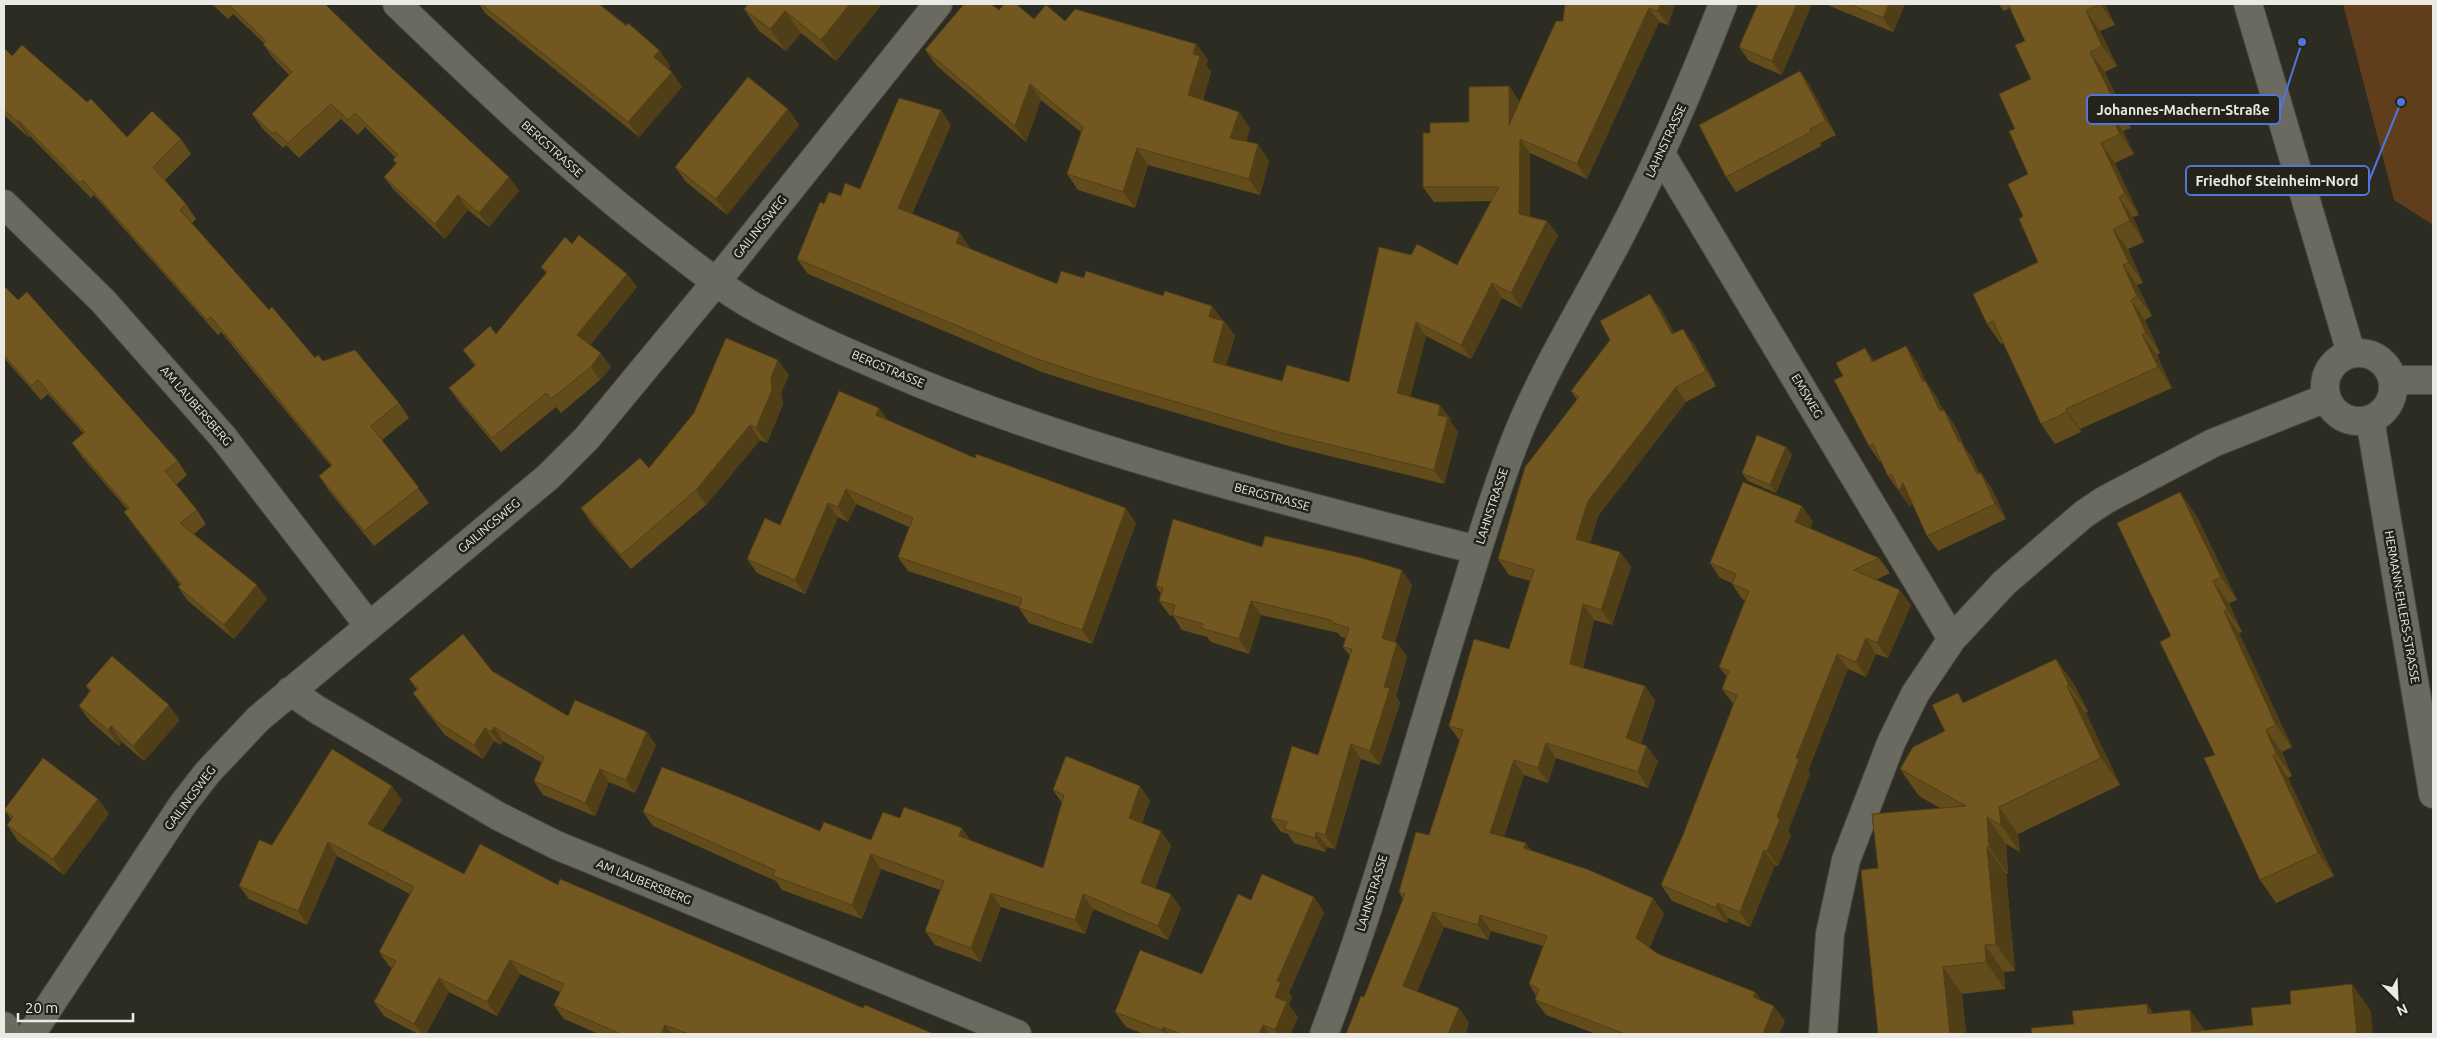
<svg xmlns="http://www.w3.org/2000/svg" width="2437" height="1038" font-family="Ubuntu,sans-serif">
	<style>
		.green { fill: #603d1b }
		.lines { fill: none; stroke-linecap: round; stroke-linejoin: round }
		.minor-casing { stroke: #484840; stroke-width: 30 }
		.minor { stroke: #6b6a60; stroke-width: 28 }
		.wall { fill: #624c1c }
		.shaded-wall { fill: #503e16 }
		.building { fill: #725820; stroke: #503e16 }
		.labels { text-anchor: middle; stroke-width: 5; stroke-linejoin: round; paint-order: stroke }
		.street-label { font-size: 12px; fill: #eae9e3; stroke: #23231a }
		.leader { fill: none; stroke: #5075db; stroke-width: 2 }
		.callout-dot { fill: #5075db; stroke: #23231a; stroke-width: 2 }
		.callout { fill: #23231a; stroke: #5075db; stroke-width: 2 }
		.callout-label { font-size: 14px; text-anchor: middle; font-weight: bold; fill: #eae9e3 }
	</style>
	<rect width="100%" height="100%" fill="#2d2c23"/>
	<path class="green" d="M2343,4h90v221l-39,-25z"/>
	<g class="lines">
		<defs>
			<path id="minor" d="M397,4c83,80 167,160 258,231 31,24 62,50 96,70 53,30 111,54 168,78 181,73 370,119 558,167
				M2248,4l103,349
				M1661,154l291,485
				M4,204l99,97 120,136 146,189
				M2325 387a34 34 0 1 1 68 0a34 34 0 1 1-68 0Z
				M2393,380h40
				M2370,419l63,375
				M290,691l26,18 182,107 58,29 461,189
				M4,1026l3,8
				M31,1034l152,-230 25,-32 50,-53 290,-242 39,-39 129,-156 222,-278
				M1324,1034c50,-133 88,-272 130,-408 19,-60 36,-121 59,-180 28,-73 70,-139 106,-208 40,-76 73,-154 104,-234
				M1823,1034l7,-100 16,-74 45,-117 24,-49 37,-55 52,-56 80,-69 21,-14 108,-57 113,-45"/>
		</defs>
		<use href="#minor" class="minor-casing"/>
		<use href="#minor" class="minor"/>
	</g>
	<path class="wall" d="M212,4h113l50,49 134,124 10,14 -30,36 -21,-17 -23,29 -50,-48 -11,-14 12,-13 -3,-4 2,-3 -30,-30 -7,8 -17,-16 -42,39 -13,-13 -3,3 -21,-20 -10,-14 37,-39 -16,-17 -10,-14 1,-1 -31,-29 -5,5z
		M479,4h120l60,46 11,16 -2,2 14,19 -43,50 -153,-123z
		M882,4l-46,57 -35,-28 -15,18 -27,-20 -15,-22z
		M1675,4l-7,21 -9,-3 -72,157 -57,-26v64l17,4 11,14 -37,73 -19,-10 -31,61 -45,-23 -16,60 41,23 -1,2 8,11 -14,52 -155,-38 -191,-56 -56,-18 -234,-98 -11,-15 27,-55 36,-15 91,-64 -39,89 48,19 10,16 87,35 27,-6 128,28 10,14 2,1 11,15 -9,29 56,16 67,1 108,-117 34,-64 -57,1 -11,-15 7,-54 39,-11 40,-36 10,15v2l44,-82z
		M1758,4l24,71 -33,-14 -10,-14z
		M1825,4h80l-12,28z
		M1998,4h107l10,21 -15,6 17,35 -12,6 26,56 -8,3 11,23 -19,9 24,52 -6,2 11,25 -16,7 15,34 -6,2 15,31 -7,4 15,33 -3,2 15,33 -92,41 1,3 -26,12 -14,-20 -38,-81 -2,1 -14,-20 51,-62 -15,-46 5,-42 -13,-45 16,-50 -6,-38 -15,-33 -6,3z
		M999,10l35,9 31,2 131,23 12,16 -2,5 5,7 -8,28 47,28 -4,14 23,19 -9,34 -112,-30 -13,43 -57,-18 -11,-16 15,-41 -41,-33 -15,42 -89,-76 -12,-16z
		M4,48l8,8 75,46 40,35 54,2 10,15 -26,26 21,24 10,15 -4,4 77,87 46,48 8,3 76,42 10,15 -27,22 47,63 -55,43 -45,-55 -10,-15 12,-10 -110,-134 -3,3 -124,-140 -3,3 -61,-62 -2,1 -24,-22z
		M1800,71l10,15 26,49 -16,8 1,3 -85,46 -10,-15z
		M788,109l11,16 -72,90 -41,-33 -11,-15z
		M572,244l55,30 10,13 -47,58 21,22 -11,13 -39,33 -5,-6 -55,45 -42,-50 -10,-14 26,-22 -12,-16 33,-16 50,-61 -5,-6z
		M4,286l174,175 9,14 -11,10 21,25 9,14 -12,10 73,65 -33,40 -46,-38 -10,-14 2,-2 -46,-59 -10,-14 3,-3 -45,-52 -10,-14 11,-10 -35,-39 -7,6 -37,-42z
		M1661,309l13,24 20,11 22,42 -30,16 -88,114 -8,27 30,9 11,15 -19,58 -18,-5 -11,48 62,18 10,15 -14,42 17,18 -10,27 -92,-30 -8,25 -24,-8 -20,62 27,13 122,48 11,16 -15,34 9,6 97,38 6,8 24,21 -6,13h-183l-50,-19 -11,-15 1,-4 -7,-12 14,-38 -52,-15 -3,9 -44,-13 -27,65 42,16 10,15 -4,11h-119l18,-37 39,-98 -4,-7 30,-57 31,-94 -11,-15 60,-77 21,-68 -21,-6 -11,-16 79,-159 -6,-9z
		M1865,348l9,13 43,1 9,20 10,14 7,14h1l11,16 10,22 7,9 8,17 1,-1 11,16 14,30 -68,32 -11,-15 -15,-34 -2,5 -22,-31 -7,-15 -1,1 -11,-16 -26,-70z
		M789,375l-8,18 2,11 -16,39 -7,-3 -54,65 -75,64 -40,-46 -10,-15 68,-40 45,-55z
		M887,420l88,38 161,65 -44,121 -63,-21 -10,-15v-1l-111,-36 -10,-14 11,-30 -53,-23 -8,18 -10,-5 -33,77 -48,-21 -10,-14 33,-34z
		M1786,447l6,8 -16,38 -28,-12 -6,-8z
		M2196,515l41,85 -8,3 13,29 -3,1 53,114 -10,5 10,24 -4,2 46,98 -58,27 -16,-23 -89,-244z
		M1813,521l-3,7 69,30 11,15 -14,7 35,25 -23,53 -12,-4 -10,23 -18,-8 -40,102 2,3 -22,57 3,4 -13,31 -3,-1 -25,62 -22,-9 -1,5 -55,-22 -11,-16 22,-50 51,-130 -12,-16 5,-12 -8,-10 26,-67 -3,-1 -10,-15v-1l-12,-5 -10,-15z
		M1262,547l150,38 -17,57 2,1 10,14 -11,39 4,7 -20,62 -19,-6 -26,90 -8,-2 -2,5 -31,-9 -6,-9 -7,-2 -10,-14 47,-63 32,-99 -7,-9 3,-9 -5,-1 -3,-4 -77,-18 -12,39 -38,-12 -4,-5 -25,-7 -9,-14h-3l-11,-15 2,-7 -5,-8z
		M2056,659l19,27 13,26 -2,1 34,72 -102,49 2,18 -14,-8 2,30h-2l9,97 -11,1 1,17 -43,5 4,40h8h-96v-166l62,-60 -21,-12 -19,-27 45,-38 20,-28z
		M492,671l76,45 88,29 -21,48 -26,-11 -14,34 -52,-21 -9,-14 8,-18 -39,-22 -2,4 -7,-4 -11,18 -38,-24 -22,-28 -10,-14 4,-3 -8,-11z
		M86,686l94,34 -36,41 -22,-19 -3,4 -29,-25 -11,-15 11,-14z
		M1053,790l97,10 -8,23 19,8 10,15 -16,42 26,20 -13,32 -75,-31 -8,25 -84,-27 -20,55 -46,-17 -10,-14 15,-41 -59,-21 -19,50 -80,-29 -6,-9 -123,-55 -10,-14 228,28 29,-22 71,23 72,27 19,-65z
		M98,799l11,15 -45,61 -46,-34 -11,-16 4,-6 -7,-9z
		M402,800l-20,31 82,43 94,11 305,123 71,26h-335l-35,-15 -10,-14 6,-13 -40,-18 -23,42 -48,-24 -23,42h-8l-34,-18 -10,-14 18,-34 -3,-2 -10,-14 31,-58 -73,-38 -30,69 -58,-26 -10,-13 33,-41z
		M1251,900l73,12 -35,81 3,4 -3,8 9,12 -8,17h-146l-18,-7 -11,-15 87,-38z"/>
	<path class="shaded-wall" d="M850,4h32l-46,57 -15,-21z
		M1660,4h15l-7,21 -10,-14z
		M1797,4h15l-30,71 -10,-14z
		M1889,4h16l-12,28 -10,-14z
		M2100,4h5l10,21z
		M1649,8l10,14 -72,157 -10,-15z
		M785,11l16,22 -15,18 -16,-22z
		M2086,11l14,20 17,35 -15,-20z
		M1196,44l12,16 -2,5 5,7 -11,40 -12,-17 5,-41z
		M659,50l11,16 -5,6 -11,-15z
		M2090,52l15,20 26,56 -14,-21z
		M1800,71l10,15 26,49 -10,-14z
		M672,72l10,15 -43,50 -11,-15z
		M1030,84l11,16 -15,42 -11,-16z
		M1509,86l10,15v39l-10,-15z
		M788,109l11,16 -72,90 -11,-16z
		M941,110l10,15 -43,97 -10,-14z
		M2109,111l14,20 11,23 -14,-20z
		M1239,112l11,16 -8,26 -12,-16z
		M19,121l11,15 -2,1 -10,-15z
		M1520,139l10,14v76l-11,-15z
		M2101,143l14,20 24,52 -14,-21z
		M1258,144l11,17 -9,34 -11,-16z
		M1137,148l11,17 -13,43 -12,-16z
		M509,177l10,14 -30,36 -10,-14z
		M458,195l10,15 -23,29 -10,-15z
		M2119,197l14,20 11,25 -14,-21z
		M1547,221l11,14 -37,73 -10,-15z
		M2113,229l15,20 15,34 -14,-20z
		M960,233l10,15 -4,10 -10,-15z
		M2123,265l14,20 15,31 -15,-20z
		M627,274l10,13 -50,62 -10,-14z
		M1492,283l10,15 -31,61 -10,-14z
		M1650,294l11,15 22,40 -11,-15z
		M2131,300l14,20 15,33 -14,-20z
		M1212,306l10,15 -13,-4z
		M1224,321l11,15 -12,40 -10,-14z
		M1416,322l10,14 -18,71 -11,-14z
		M1683,329l11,15 22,42 -10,-15z
		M2142,334l15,21 15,33 -14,-21z
		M1906,346l11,16 9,20 10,14 15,31 -11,-16 -17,-29z
		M1865,348l11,16 -4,-2z
		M601,353l10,14 -11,13 -9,-13z
		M778,360l11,15 -8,18 2,11 -16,39 -11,-15 15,-50z
		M1676,387l10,15 -88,114 -11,38 -11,-15 12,-38z
		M1440,405l11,14 -1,2 8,11 -14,52 -10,-14 4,-55z
		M879,408l10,14 -13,-7z
		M2066,409l14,20 1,3 -14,-20z
		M1944,410l11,16 10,22 7,9 15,33 -10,-16 -18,-32z
		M750,425l10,15 -54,65 -10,-15z
		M1786,447l6,8 -16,38 -6,-8z
		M1981,473l11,16 14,30 -11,-15z
		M1903,483l11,15 -4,9 -11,-16z
		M846,489l10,15 -8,18 -10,-15z
		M2180,492l16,23 41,85 -16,-23z
		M828,503l10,14 -33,77 -10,-14z
		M1802,506l11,15 -7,16 -11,-15z
		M1126,508l10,15 -44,121 -10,-14z
		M1620,552l11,15 -19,58 -11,-15z
		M1402,570l10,15 -20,68 -10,-15z
		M2213,581l16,22 13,29 -15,-23z
		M257,585l10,14 -33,40 -10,-14z
		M1900,590l11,15 -23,53 -11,-15z
		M1251,601l10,14 -12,39 -10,-15z
		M1583,604l11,16 -13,59 -11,-15z
		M2224,611l15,22 53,114 -16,-22z
		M1866,638l10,16 -10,23 -10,-15z
		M1397,643l10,14 -11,39 4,7 -20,62 -10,-14 14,-64z
		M1837,654l11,15 -40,102 2,3 -22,57 3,4 -13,31 -11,-15 29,-93z
		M2056,659l19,27 13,26 -19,-27z
		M1645,686l10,15 -18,52 -11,-15z
		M2067,686l19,27 34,72 -19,-27z
		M169,705l11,15 -36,41 -11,-15z
		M111,726l11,16 -3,4 -11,-16z
		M494,727l9,14 -2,4 -10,-13z
		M485,728l9,13 -11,18 -9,-14z
		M2266,730l16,22 10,24 -16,-23z
		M647,732l9,13 -21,48 -9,-13z
		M1546,743l10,15 -8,25 -10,-15z
		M1351,744l10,15 -26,90 -10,-14z
		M1647,746l11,15 -10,27 -10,-16z
		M2273,755l15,23 46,98 -16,-23z
		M1514,760l10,15 -24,73 -10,-15z
		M600,769l9,13 -14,34 -10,-13z
		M392,786l10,14 -24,37 -10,-13z
		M1140,786l10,14 -11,32 -10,-14z
		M98,799l11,15 -45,61 -11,-16z
		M1999,807l19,27 2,18 -19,-27z
		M1987,817l19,27 2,30 -19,-27z
		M962,828l10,14 -13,-6z
		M1161,831l10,15 -20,51 -10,-14z
		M1316,832l11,15 -2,5 -10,-14z
		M328,842l9,14 -30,69 -9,-14z
		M1526,843l10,15 -12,-10z
		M1987,847l19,27 9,97 -19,-27z
		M1764,850l11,15 -25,62 -10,-15z
		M871,854l10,15 -19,50 -10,-14z
		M991,893l10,14 -20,55 -10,-14z
		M1083,894l10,15 -8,25 -10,-14z
		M1171,894l10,14 -13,32 -10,-14z
		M1314,897l10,15 -35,81 3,4 -3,8 9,12 -8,17h-12l-3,-4v-33l2,-16z
		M1653,898l11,16 -18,39 -10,-15z
		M1718,903l10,15 -1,5 -11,-15z
		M1433,912l11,15 -31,75 -10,-16z
		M1480,915l11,16 -3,9 -10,-15z
		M1985,945l19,27 1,17 -19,-27z
		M510,960l10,14 -23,42 -10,-14z
		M1943,967l19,27 4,40h-16z
		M439,978l10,14 -23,42h-4l-8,-10z
		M2352,984l19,27 2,23h-16z
		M1755,992l11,15 -13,-10z
		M2147,1004l19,27 -18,-17z
		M1774,1006l11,15 -6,13h-16z
		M1459,1008l10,15 -4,11h-17z
		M2190,1010l18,24 -16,-2z
		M665,1025l7,9h-11z
		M1263,1025l7,9h-11z
		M1163,1027l6,7h-4l-3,-4z"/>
	<path class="building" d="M228,4h97l50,49 134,124 -30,36 -21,-18 -23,29 -51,-47 13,-14 -4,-3 5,-5 -43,-42 -7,7 -17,-16 -43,39 -13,-12 -2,3 -21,-20 40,-42 -29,-28 3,-3z
		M481,4h118l27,22 2,-3 31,27 -5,7 18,15 -44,50z
		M748,4h102l-29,36 -36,-29 -15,18 -26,-20z
		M964,4h27l8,6 5,-6h12l18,15 12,-14 19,16 10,-12 121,35 -3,10 7,2 -12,39 51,17 -9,26 28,6 -9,35 -112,-31 -14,44 -56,-18 16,-47 -53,-43 -15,42 -90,-76z
		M1565,4h95l-2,7 -9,-3 -72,156 -57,-25 -1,75 28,7 -36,72 -19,-10 -31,62 -45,-23 -19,71 43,12 -2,10 10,2 -14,53 -156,-38 -190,-56 -56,-19 -235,-98 23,-57 4,2 5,-12 12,4 4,-13 15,6 39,-91 42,12 -43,98 62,25 -4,10 101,41 4,-13 23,7 2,-7 77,25 2,-5 47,15 -3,11 15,4 -11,41 69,19 5,-16 62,17 30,-135 32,8 6,-11 40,21 42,-78h-76v-54h7v-10l39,-1v-35l40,-1v39l47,-104h7z
		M1758,4h39l-25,57 -33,-14z
		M1849,4h40l-6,14z
		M2008,4h92l-14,7 16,35 -12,6 27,55 -8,4 11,23 -19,9 24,51 -6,3 11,24 -17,8 16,34 -6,2 14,31 -6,4 15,33 -4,1 16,33 -92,42 1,3 -26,12 -48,-103 -6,3 -14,-30 65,-32 -19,-43 4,-3 -15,-32 20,-10 -19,-43 6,-2 -16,-35 32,-15 -16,-34 10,-4z
		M22,45l65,57 4,-3 36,38 25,-26 29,28 -28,28 33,37 -6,6 89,100 3,-3 43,51 3,-3 5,6 32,-11 44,53 -28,23 48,62 -55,43 -45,-55 13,-11 -59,-73 -62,-75 -4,3 -124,-140 -3,3 -61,-62 -1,1 -14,-12v-62l8,8z
		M1800,71l26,50 -16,8 1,3 -85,45 -27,-52z
		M748,77l40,32 -72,90 -41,-32z
		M579,235l48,39 -50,61 24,18 -10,14 -40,32 -5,-6 -54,45 -43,-50 27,-23 -13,-15 27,-24 6,8 51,-62 -6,-5 24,-30 7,7z
		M4,286l14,14 9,-8 151,169 -13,10 32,39 -17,13 77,62 -33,40 -46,-38 3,-3 -57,-72 5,-4 -57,-65 13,-11 -47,-52 -7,6 -27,-31z
		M1650,294l22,40 11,-5 23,42 -30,16 -88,114 -12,38 44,13 -19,58 -18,-6 -13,60 75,22 -19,52 21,8 -9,26 -92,-29 -8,25 -24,-8 -24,73 36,10 -2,5 65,22 64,28 -17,40 22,16 97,38 -2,5 21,9 -11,28h-138l-90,-34 4,-11 -10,-5 18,-48 -67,-21 -2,10 -45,-13 -30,74 56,22 -11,26h-102l15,-38 3,1 41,-103 -6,-2 17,-60 13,3 34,-105 -14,-4 25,-87 35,10 25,-79 -36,-11 27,-92 54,-70 -8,-6 39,-51 -10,-19z
		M726,338l52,22 -7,18 1,12 -16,38 -6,-3 -54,65 -75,65 -40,-47 59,-50 9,10 45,-55z
		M1906,346l17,36 2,-2 15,31 4,-1 15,32h2l16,32 4,-1 14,31 -68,32 -24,-53 -4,8 -8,-17 -3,2 -15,-32 -4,2 -35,-66 9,-4 -7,-13 29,-15 7,14z
		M839,391l40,17 -3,7 99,43 1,-4 150,54 -44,122 -63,-22 3,-10 -124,-41 15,-39 -67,-29 -8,18 -10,-4 -33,77 -48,-21 18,-41 15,7z
		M1757,435l29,12 -16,38 -28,-12z
		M1743,482l59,24 -7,16 84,36 -25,12 46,20 -23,53 -11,-5 -10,24 -19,-8 -41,104 3,1 -22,58 3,2 -13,32 -3,-1 -24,62 -22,-9 -2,5 -55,-23 22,-50 54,-140 -15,-6 7,-18 -10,-4 30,-76 -17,-7 4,-10 -26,-11z
		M2180,492l41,85 -8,4 14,28 -3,2 52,114 -10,5 10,23 -3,2 45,98 -58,27 -56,-122 11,-3 -55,-113 11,-6 -54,-113z
		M1173,519l89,28 3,-11 97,22 40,12 -20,68 15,5 -13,44 6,1 -20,63 -19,-7 -26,91 -9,-3 -1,6 -31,-9 3,-7 -16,-4 21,-72 26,9 34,-106 -9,-2 6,-19 -18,-6v-2l-80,-19 -12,38 -38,-11 2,-4 -31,-9 3,-10 -16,-4 4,-13 -7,-2z
		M463,634l29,37 76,45 7,-16 72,32 -21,48 -26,-11 -15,34 -51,-22 10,-24 -50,-30 -3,5 -6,-4 -11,17 -38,-24 -23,-28 5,-4 -9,-10z
		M112,656l57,49 -36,41 -22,-20 -3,4 -29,-24 12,-16 -5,-4z
		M2056,659l13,26 -2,1 34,72 -102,49 2,18 -14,-8 2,30h-2l9,97 -11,1 1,17 -43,5 7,67h-72l-17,-164 17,-2 -6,-54 94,-8 -66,-37 13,-22 32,-16 -13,-26 26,-12 5,10z
		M332,749l60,37 -24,38 96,50 16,-30 78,41 2,-6 303,129 2,-3 69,29h-246l-23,-9 -4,9h-40l-67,-29 10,-21 -54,-24 -23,42 -48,-24 -25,46 -40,-22 22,-41 -17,-9 35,-65 -86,-45 -30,69 -59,-25 20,-46 13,5z
		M1066,756l74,30 -11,32 32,13 -20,52 30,11 -13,32 -75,-32 -8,26 -84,-27 -20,55 -46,-17 19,-50 -73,-27 -19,51 -79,-29 2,-6 -132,-58 19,-45 62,24 96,40 4,-9 47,18 12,-28 17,6 4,-11 58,21 -3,8 84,32 21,-73 -11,-5z
		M43,758l55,41 -45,60 -46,-34 6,-8 -9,-7z
		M1262,874l52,23 -37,84 4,1 -6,15 12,5 -12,28 -12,-5 -4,9h-78l-18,-7 -1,3 -47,-18 25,-62 62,24 36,-80 13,6z
		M2352,984l5,50h-325l-1,-6 43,-4 -2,-13 75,-7 1,10 42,-4 2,22 61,-7 -2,-17 40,-4 -1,-13z"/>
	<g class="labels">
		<g class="street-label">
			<text transform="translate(1666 141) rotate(-65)" y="4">LAHNSTRASSE</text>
			<text transform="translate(552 149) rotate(42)" y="4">BERGSTRASSE</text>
			<text transform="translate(760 227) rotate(-51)" y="4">GAILINGSWEG</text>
			<text transform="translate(888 369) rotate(23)" y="4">BERGSTRASSE</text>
			<text transform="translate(1807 396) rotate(59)" y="4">EMSWEG</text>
			<text transform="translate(196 406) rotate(49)" y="4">AM LAUBERSBERG</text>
			<text transform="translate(1272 497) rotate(15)" y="4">BERGSTRASSE</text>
			<text transform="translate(1492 506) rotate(-72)" y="4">LAHNSTRASSE</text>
			<text transform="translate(489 526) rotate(-40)" y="4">GAILINGSWEG</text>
			<text transform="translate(2402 607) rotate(80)" y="4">HERMANN-EHLERS-STRASSE</text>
			<text transform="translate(190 798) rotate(-53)" y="4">GAILINGSWEG</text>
			<text transform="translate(644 882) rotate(22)" y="4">AM LAUBERSBERG</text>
			<text transform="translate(1372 893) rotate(-73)" y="4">LAHNSTRASSE</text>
		</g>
	</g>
	<path class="leader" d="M2302 42L2280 110M2401 102L2369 181"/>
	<g class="callout-dot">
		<circle cx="2302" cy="42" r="5"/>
		<circle cx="2401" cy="102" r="5"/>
	</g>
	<g class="callout">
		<rect x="2087" y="95" width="193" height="29" rx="5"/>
		<rect x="2186" y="166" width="183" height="29" rx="5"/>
	</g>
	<g class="callout-label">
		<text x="2183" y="115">Johannes-Machern-Straße</text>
		<text x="2277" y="186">Friedhof Steinheim-Nord</text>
	</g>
	<rect width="2437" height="1038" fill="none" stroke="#eae9e3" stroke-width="10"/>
	<g transform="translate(2397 998) rotate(156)" stroke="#23231a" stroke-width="4" paint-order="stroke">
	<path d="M0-4L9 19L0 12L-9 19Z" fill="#eae9e3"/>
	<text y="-8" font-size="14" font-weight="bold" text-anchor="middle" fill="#eae9e3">N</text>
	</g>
	<path d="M18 1013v8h115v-8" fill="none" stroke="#eae9e3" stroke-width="2.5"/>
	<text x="25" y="1013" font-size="15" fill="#eae9e3" stroke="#23231a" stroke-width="4" paint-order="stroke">20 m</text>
</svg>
